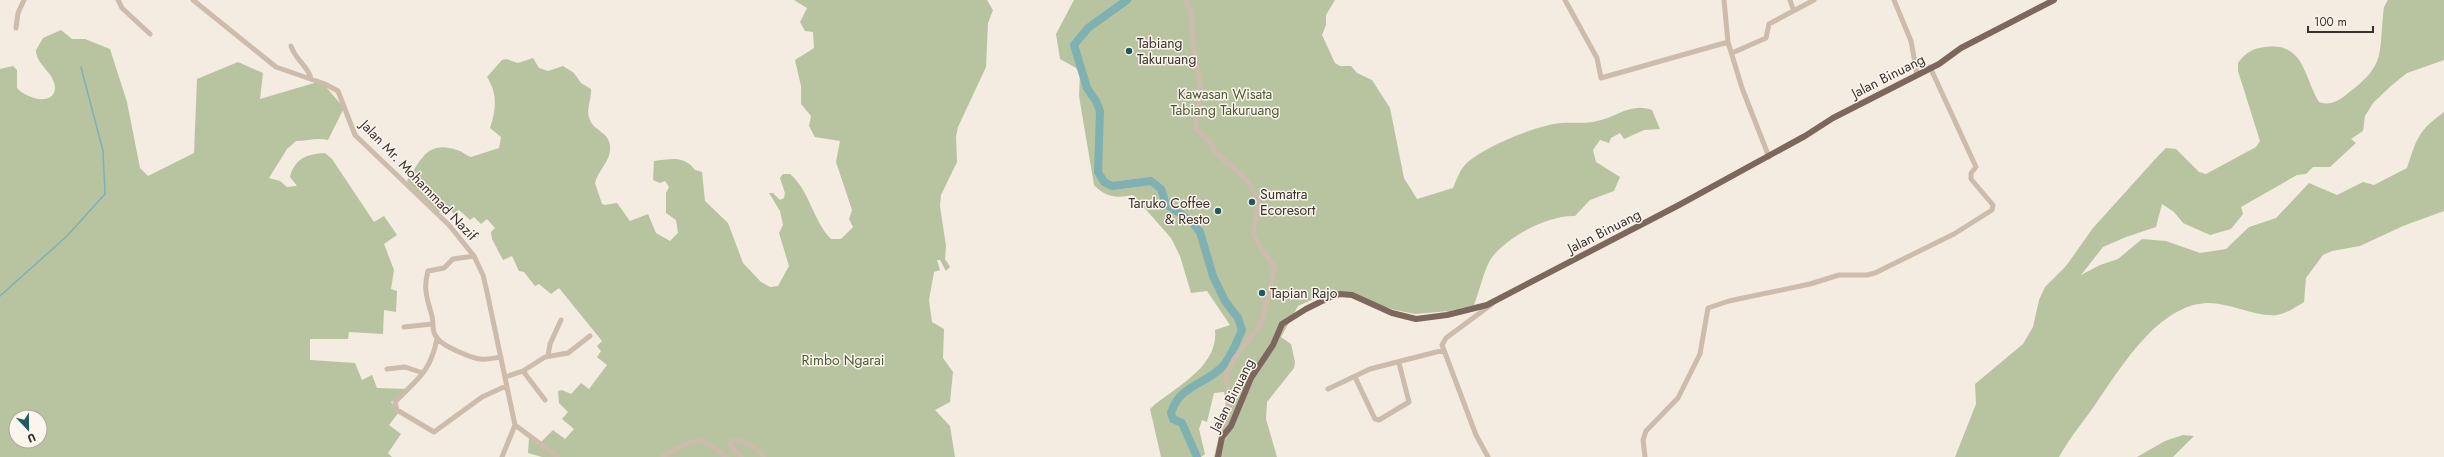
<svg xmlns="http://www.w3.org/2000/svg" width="2444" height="457" font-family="Jost,sans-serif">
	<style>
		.green { fill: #b8c4a0; fill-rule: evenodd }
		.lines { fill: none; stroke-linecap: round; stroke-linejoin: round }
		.stream { stroke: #7fb0b2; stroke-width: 1.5 }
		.river { stroke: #7fb0b2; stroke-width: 8 }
		.minor { stroke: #cdbbac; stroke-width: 5 }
		.major { stroke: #7d675c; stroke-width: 6 }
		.poi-dot { fill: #1f5a5e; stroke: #fbf5ee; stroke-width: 1.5 }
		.labels { text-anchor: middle; stroke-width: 3; stroke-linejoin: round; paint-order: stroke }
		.poi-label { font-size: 14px; fill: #3b302b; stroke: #fbf5ee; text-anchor: start }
		.street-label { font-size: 14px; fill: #3b302b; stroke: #fbf5ee }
		.park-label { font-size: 14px; fill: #4a5a2e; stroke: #fbf5ee }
	</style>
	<rect width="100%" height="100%" fill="#f4ebe1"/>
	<path class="green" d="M794,0h193l6,10 -5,13 -2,44 -28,60 -2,10 1,25 -16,33 -1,11 6,40 -1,13 5,8 -4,4 -6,-11h-3l3,10 -6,2 -5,28 3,22 12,7 -1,29 10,14 -3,30 -15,8 15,16 5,31h-413l-14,-4 1,-15 12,4 12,-12 12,9 9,-10 -12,-10 6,-7 -9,-9 -1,-12 4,-1 9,4 10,-11 8,6 18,-24 -10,-8 4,-6 -4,-5 5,-5 -43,-53 -8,6 -12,-10 -4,2 -11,-14 -5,-1 -7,-15 -9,4 -11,-21 -1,-7 4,-4 -8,-9 -6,5 -7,-7 -4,3 -11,-10 -5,4 -8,-8 -9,8 -30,-33c14,-21 20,-41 50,-31 5,1 8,5 14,7l28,-9 2,-11 -11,-9c6,-18 8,-34 -3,-51l15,-17 4,-1 12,4 15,-5 6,10 9,3 15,-5 11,7 7,10 10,6c1,11 -6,20 -1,31 4,11 19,12 20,26 2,14 -12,24 -15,37l7,21 3,1 12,-2 13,18 18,-7 8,19 14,8 8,-8 -2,-13 -10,-7v-20l3,-6 -4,-6 -5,2 -7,-3 1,-19c16,-2 30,-6 41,9l7,2 3,29 23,22 15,40 18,19 9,5 8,-1 11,-20 -10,-33 4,-8 -3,-14 -11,-18h4l7,7 4,-2 1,-5 -5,-15 3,-4h7c20,17 23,47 41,65h10l12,-12 -4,-8 3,-9 -16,-48 4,-21 -25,-4 -6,-11 2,-10 -10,-12v-18l-6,-26 19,-12 -1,-16 -8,-1 -5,-9 7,-14z
		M1074,0h261l-9,15v10l-4,10 13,28 5,3h11l6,7 15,7 18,28 14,70 13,21 36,-11c3,-7 6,-16 11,-22 16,-18 73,-41 97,-43 12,-1 24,1 36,-2 20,-4 34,-19 55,-11l8,19 -16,1 -20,9 -4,-6 -9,5 -2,5 -9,-3 -7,10 3,12 24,15 -6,14 -24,9 -15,16c-26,-1 -65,19 -82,40 -8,9 -14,37 -19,49l-25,6 -34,3 -20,-4 -40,-13 -30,-3 -27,12 -17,31 10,7 4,18 -1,6 -27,34 -1,17 11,38h-63l13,-53 -3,-12 -10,1 -7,29 -5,-2 -3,9 6,25 -4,3h-40l-11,-48c23,-21 69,-41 65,-79l15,-5 -23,-34 -16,2 -11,-37 -9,-18 -38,-43c-16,3 -27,3 -39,-10l-15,-89 1,-22 -4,-6 -16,-9 -4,-25z
		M2388,0h56v60l-37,13 -15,12 -19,18 -8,13 -2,15 -12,8 5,4 -26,24h-17l-7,7 -9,1 -56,32 2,7 -12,15 -21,6 -27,-12 -9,-11 -12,-8 -6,23 -30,10 -23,10 -22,28 19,-10 18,-6 24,-20 24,2 34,12 26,-4 23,-22 27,-9 33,-35 28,12 26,-13 11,3 33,-17c10,-30 11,-37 37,-56v99l-41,15 -43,20 -28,5 -9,4 -17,23 -2,24c-8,5 -17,11 -27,13 -23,2 -46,-12 -69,-12 -49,1 -86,63 -111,99 -13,19 -27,35 -38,55h-104l21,-53 -1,-20 48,-40 10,-17 6,-27 6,-13 21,-21 27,-38 65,-72 8,-8 10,1 23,23 7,2 50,-27 4,-6 -22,-70v-8c7,-10 15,-15 28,-16 38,-5 38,30 53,55 10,4 20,-1 28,-8 41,-30 31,-41 37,-87z
		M61,30l11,9h13l25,10 17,53 13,66 8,8 46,-23 3,-74 41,-17 25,11 -3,26 61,-18 23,27 -16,32c-11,-3 -21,1 -32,1l-9,8 -18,29 11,3 7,6 10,-1 -7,-9c5,-19 17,-23 35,-24l7,6 42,63 10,-6 13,19 -13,9 10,26 -3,19 6,2 -1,21 -12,-2 -1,24 -34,-2 -1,7h-38v21l45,3 7,17 10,-5 5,13 31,1 -17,13 8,10 -10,13 12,9 -13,19 4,4h-392v-388l13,-3 4,4v18c8,10 37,19 38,0 0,-15 -19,-23 -19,-38l7,-12zM16,417h24v24h-24z
		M2183,435l11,1 -21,21h-36l28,-16z"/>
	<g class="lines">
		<path class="stream" d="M0,296l67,-60 38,-42 -2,-43 -22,-84"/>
		<path class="river" d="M1127,0l-39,28 -14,17 13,43 9,13 4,10 -2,61 6,10 8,4 39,-5 10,8 5,15 25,17 9,11 13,44 12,25 13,17 4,12c-6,13 -11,28 -21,38 -19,18 -41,17 -50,45l2,6 9,4 15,34"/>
		<path class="minor" d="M118,0l4,8 28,26
			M193,0l83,67 49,17 13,7 17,44 94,90 25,31 9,19 4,17 28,133 43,32
			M1186,0l5,13 3,39 7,38 -5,29v10l13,12 7,12 29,25 10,15 3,12 -5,29 9,16 13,17 -13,55 -28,37 -8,16 3,22 -6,39
			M1565,0l32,58 4,20 127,-36
			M1724,0l4,42 14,46 27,69
			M1790,0l3,9
			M1894,0l17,41 6,33
			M16,28l2,-15 6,-13
			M291,46c5,15 18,21 20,33
			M1732,53l34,-15 3,-14 45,-24
			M474,256l-21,3 -9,9 -16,3c-5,17 -1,28 4,45 2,8 -1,16 6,23 5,7 33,19 42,20 7,1 14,-1 21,-2
			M404,327l28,-3
			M437,339c-7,34 -20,40 -42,63l2,8 37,22 48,-35 24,-11
			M548,356l2,-12 11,-24
			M387,369l18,-2 18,6
			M523,371l22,29
			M505,377l18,-6 22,-14 23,-4 22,-17
			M1355,377l20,42 4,1 30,-18 -10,-39
			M1328,389l42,-20 74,-19
			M502,457l13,-32
			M662,457l26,-14 14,-3 25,17
			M742,457l-12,-12 1,-4c11,-2 27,7 33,16
			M1488,457l-12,-22 -34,-90 4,-7 46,-34
			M1645,457l-2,-17 3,-9 32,-33 22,-44 8,-46 21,-7 81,-17 29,-9h28l8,-2 79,-39 38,-24 1,-5 -22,-26v-6l5,-6 -46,-100"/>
		<path class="major" d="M1218,457l4,-20 9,-11 20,-48 22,-33 9,-21 24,-15 24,-12 10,-3 12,1 40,18 24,6 31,-4 40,-10 192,-100 126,-69 28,-18 106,-54 22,-16 93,-48"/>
	</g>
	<g class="poi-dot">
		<circle cx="1129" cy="51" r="4"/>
		<circle cx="1252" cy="202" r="4"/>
		<circle cx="1218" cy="211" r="4"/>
		<circle cx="1262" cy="293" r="4"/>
	</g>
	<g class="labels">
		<g class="poi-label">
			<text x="1137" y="48">Tabiang<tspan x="1137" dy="16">Takuruang</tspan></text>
			<text x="1260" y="199">Sumatra<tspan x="1260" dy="16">Ecoresort</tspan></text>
			<text x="1210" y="208" text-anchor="end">Taruko Coffee<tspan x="1210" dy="16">&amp; Resto</tspan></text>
			<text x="1270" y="298">Tapian Rajo</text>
		</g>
		<g class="street-label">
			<text transform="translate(1888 76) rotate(-27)" y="5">Jalan Binuang</text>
			<text transform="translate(419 180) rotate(46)" y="5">Jalan Mr. Mohammad Nazif</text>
			<text transform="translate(1604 231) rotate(-27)" y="5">Jalan Binuang</text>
			<text transform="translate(1232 395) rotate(-63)" y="5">Jalan Binuang</text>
		</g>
		<g class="park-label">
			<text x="1225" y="99">Kawasan Wisata<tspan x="1225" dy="16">Tabiang Takuruang</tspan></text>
			<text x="843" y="365">Rimbo Ngarai</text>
		</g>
	</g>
	<g transform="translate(28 429) rotate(158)"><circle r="19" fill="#fbf5ee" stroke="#aea6a0"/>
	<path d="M0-3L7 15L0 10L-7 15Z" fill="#1f5a5e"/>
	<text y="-6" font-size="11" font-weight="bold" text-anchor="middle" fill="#3b302b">U</text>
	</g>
	<path d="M2308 26v6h65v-6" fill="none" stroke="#3b302b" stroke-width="2"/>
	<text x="2314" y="26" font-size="12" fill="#3b302b" stroke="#fbf5ee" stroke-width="3" paint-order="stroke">100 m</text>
</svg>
